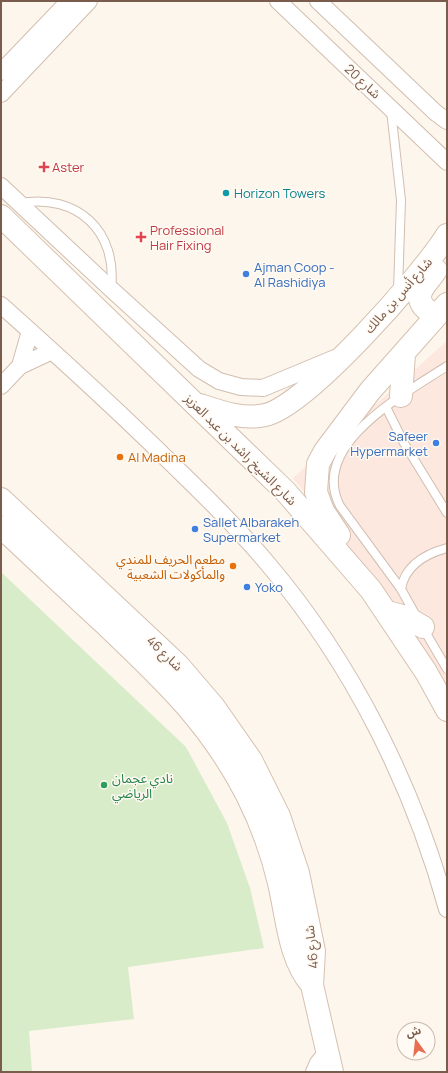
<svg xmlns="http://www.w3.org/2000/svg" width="448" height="1073" font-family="Manrope,'Noto Sans Arabic',sans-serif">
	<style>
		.commercial { fill: #fde8e0 }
		.green { fill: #d8ecc9 }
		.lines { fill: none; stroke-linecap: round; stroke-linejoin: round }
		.service-casing { stroke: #d1beb0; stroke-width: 10 }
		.minor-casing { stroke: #d1beb0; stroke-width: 18 }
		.secondary-casing { stroke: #d6c0b0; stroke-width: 24 }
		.service { stroke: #fff; stroke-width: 8 }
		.minor { stroke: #fff; stroke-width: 16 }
		.secondary { stroke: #fff; stroke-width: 22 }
		.health-dot { fill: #e0444e; stroke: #fffaf3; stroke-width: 1.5 }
		.culture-dot { fill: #0f9aa8; stroke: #fffaf3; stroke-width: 1.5 }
		.shop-dot { fill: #3f7fe0; stroke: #fffaf3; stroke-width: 1.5 }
		.food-dot { fill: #e8710a; stroke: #fffaf3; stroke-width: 1.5 }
		.leisure-dot { fill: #2e9e5b; stroke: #fffaf3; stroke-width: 1.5 }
		.labels { text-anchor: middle; stroke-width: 3; stroke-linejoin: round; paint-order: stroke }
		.street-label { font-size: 13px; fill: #7a5c4d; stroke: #fffaf3 }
		.health-label { font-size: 13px; fill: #be3a42; stroke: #fffaf3; text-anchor: start }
		.culture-label { font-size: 13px; fill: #0d838f; stroke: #fffaf3; text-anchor: start }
		.shop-label { font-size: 13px; fill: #366cbe; stroke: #fffaf3; text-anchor: start }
		.food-label { font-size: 13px; fill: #c56008; stroke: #fffaf3; text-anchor: start }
		.leisure-label { font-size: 13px; fill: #27864d; stroke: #fffaf3; text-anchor: start }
	</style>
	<rect width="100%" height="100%" fill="#fdf6ec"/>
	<path class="commercial" d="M447,341v355l-53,-90 -101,-128z"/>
	<path class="green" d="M1,572l185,175 41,76 23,65 14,60 -136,19 6,52 -105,12 3,41h-31z"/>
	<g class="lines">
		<defs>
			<path id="service" d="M391,110l10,90 -3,90
				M20,203c57,-10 98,28 91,86
				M386,407l18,36 43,70
				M401,589c4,-24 24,-35 46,-41
				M416,616l-15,-27 -61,-83c-32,-61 66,-113 107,-140
				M423,628l24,41"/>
			<path id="minor" d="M278,1l169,161
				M318,1l118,112 11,8
				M1,72l68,-71
				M1,94l88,-93
				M1,186l110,103 88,80 20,12 22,6 22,1 72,-30
				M1,305c56,50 112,101 166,154 35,34 70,68 101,105 84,99 145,221 179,345
				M20,366l10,-35
				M1,386l19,-20 32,-15
				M314,1072l4,-9 9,-11"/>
			<path id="secondary" d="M1,216l285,276 85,98 55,82 21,38
				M436,270c-6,11 -24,23 -12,37 4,5 10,6 17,5
				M401,396l3,-42
				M200,405c21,7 43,15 65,10 41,-8 159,-142 182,-180
				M1,499l177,166 36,42 37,53 28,56 19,57 16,78 -2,34 20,87
				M1,527c35,32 69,65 104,97 58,55 105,99 142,171 14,28 25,58 32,88 8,34 10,76 33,102
				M339,535l-16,-24 -7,-19 2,-28 7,-13 45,-60 77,-87
				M387,612l19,5 17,10"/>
		</defs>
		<use href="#service" class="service-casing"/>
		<use href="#minor" class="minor-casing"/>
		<use href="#secondary" class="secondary-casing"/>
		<use href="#service" class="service"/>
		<use href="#minor" class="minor"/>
		<use href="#secondary" class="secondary"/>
	</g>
	<g class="health-dot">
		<path d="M42 161h4v4h4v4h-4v4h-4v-4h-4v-4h4z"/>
		<path d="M139 231h4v4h4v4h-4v4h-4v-4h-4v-4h4z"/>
	</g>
	<circle class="culture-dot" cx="226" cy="193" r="4"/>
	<g class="shop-dot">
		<circle cx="246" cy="274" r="4"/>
		<circle cx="436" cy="443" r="4"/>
		<circle cx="195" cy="529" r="4"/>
		<circle cx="247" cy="587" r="4"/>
	</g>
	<g class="food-dot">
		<circle cx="120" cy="457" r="4"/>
		<circle cx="233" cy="566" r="4"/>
	</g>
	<circle class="leisure-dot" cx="104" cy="785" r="4"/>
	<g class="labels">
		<g class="street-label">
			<text transform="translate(363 81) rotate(43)" y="5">شارع 20</text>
			<text transform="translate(398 295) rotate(-49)" y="5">شارع أنس بن مالك</text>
			<text transform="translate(241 449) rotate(45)" y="5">شارع الشيخ راشد بن عبد العزيز</text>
			<text transform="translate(165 653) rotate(44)" y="5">شارع 46</text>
			<text transform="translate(311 947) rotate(-96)" y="5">شارع 46</text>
		</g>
		<g class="health-label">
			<text x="52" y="172">Aster</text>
			<text x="150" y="235">Professional<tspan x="150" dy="15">Hair Fixing</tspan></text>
		</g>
		<g class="culture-label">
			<text x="234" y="198">Horizon Towers</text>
		</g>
		<g class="shop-label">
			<text x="254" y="272">Ajman Coop -<tspan x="254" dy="15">Al Rashidiya</tspan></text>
			<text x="428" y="441" text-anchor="end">Safeer<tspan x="428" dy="15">Hypermarket</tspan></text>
			<text x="203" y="527">Sallet Albarakeh<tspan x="203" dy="15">Supermarket</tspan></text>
			<text x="255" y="592">Yoko</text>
		</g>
		<g class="food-label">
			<text x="128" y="462">Al Madina</text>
			<text x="225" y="564" text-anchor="end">مطعم الحريف للمندي<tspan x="225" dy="15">والمأكولات الشعبية</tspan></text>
		</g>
		<g class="leisure-label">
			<text x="112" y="783">نادي عجمان<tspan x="112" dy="15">الرياضي</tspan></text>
		</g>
	</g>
	<rect width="448" height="1073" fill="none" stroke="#7a5c4d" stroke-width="4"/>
	<g transform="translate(416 1041) rotate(345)"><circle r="19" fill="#fffaf3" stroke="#cabbb1"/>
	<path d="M0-3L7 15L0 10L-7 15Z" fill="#e76f51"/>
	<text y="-6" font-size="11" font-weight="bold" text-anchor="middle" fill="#7a5c4d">ش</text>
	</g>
</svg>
